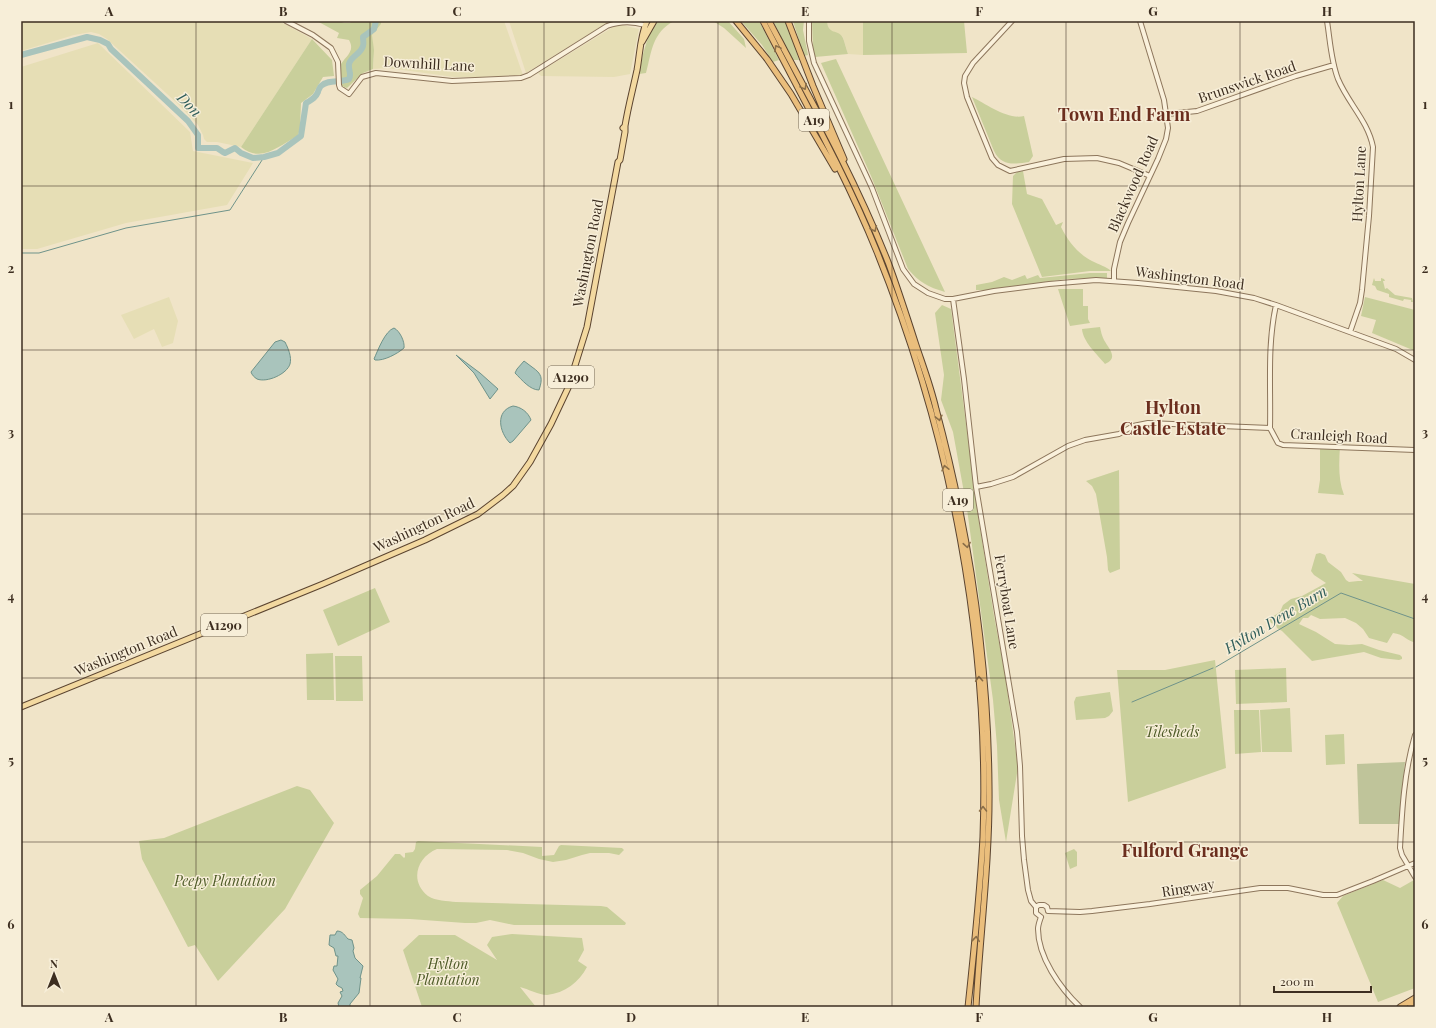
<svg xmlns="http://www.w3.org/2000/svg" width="1436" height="1028" font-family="'Playfair Display',serif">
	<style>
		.farmland { fill: #e6deb5 }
		.green { fill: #c9cf9b }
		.cemetery { fill: #bfc49a }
		.water { fill: #a9c4bc; stroke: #6f938a }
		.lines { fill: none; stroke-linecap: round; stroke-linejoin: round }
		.stream { stroke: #6f938a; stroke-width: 1 }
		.river { stroke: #a9c4bc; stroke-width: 6 }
		.tertiary-casing { stroke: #8d765c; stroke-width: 6 }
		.primary-casing { stroke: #5b4430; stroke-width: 7 }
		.trunk-casing { stroke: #5b4430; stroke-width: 7 }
		.tertiary { stroke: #faf1dc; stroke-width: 4 }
		.primary { stroke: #f3d9a0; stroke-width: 5 }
		.trunk { stroke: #eabe7c; stroke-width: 5 }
		.oneway { stroke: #8b6f49 }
		.grid { fill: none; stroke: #3d2e20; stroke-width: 1; stroke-opacity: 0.55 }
		.labels { text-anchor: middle; stroke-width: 3; stroke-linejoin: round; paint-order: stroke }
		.shield { fill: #f7eed8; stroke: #756857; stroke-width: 1 }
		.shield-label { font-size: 13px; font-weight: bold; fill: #3d2e20 }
		.street-label { font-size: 14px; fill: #3d2e20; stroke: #f7eed8 }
		.park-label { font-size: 14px; font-style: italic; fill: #4d5a26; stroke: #f7eed8 }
		.water-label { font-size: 15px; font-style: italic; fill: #2f5d5a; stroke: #f7eed8 }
		.district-label { font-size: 18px; font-weight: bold; fill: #6b2e1e; stroke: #f7eed8 }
		.neatline { fill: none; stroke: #3d2e20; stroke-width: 1.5 }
		.grid-label { font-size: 13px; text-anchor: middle; font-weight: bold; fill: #3d2e20 }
	</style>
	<rect width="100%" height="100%" fill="#f0e4c8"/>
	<path class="farmland" d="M21,21h258l33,18 -71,108 -24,-5h-10l-3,-3 -1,-4 -5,-10 -20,-21 -71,-65 -8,-5 -8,-2 -17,3 -53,16z
		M381,21h123l19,54 -44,2h-25l-66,-9 -15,1 1,-10 -2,-24 9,-11z
		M509,21h101l-84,52z
		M827,21h36v34l-15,-1 -5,-17 -5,-3 -8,-3 -3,-4z
		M618,24l21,5 -9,45 -16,3 -73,-1 -3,-3z
		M98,43l92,89 3,19 60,12 -26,42 -101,18 -89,26h-16v-182z
		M169,297l9,24 -5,22 -11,4 -8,-18 -20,10 -13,-24z"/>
	<path class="green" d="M317,21h22l5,2h6l1,-2h30v3l-9,11 2,15 -1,19 -10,4 -16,15 -6,-2c0,-6 -3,-15 -1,-20 4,-9 16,-14 9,-26l-12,-2 2,-5z
		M658,21h16c-22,12 -22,30 -28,52l-7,1 4,-20 6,-20z
		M713,21h15l16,18 2,9 -22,-20z
		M741,21h18l20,39 -6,2 -11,-17z
		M773,21h13l13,39h-6z
		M793,21h11l-1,9 5,25 -4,1z
		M812,21h15c1,15 11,7 16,17 2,5 3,11 5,16l-33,3 -2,-6z
		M863,21h101l3,32 -104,2z
		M312,39l20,21 2,16 -11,1 -10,17 -12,9 -1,25 -2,8c-19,9 -36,28 -57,11z
		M836,59l109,233c-17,-5 -26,-10 -37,-23l-37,-93 -50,-113z
		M972,97c14,7 36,23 52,19l9,40 -4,6c-14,2 -27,5 -35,-11z
		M1023,171l4,23 15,5 14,26 7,-3 -2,5c7,14 17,27 31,34 7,4 14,5 19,10h-21l-48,6 -30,-73 1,-28 4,-4z
		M1090,273h17v5l-41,1 -80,11h-10v-5l16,-3 12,-5 8,3 13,-5 2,4 11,-4 2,3z
		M1374,278l1,3h6v-3l3,1 1,2h-2l2,8 2,-1 8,7 17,3 1,4h-2v-2l-7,-1 -1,2 -14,-4v-3l-12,-4 -2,-4 -3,-1z
		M1058,289h25v17h5v13l2,4 -20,3z
		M1365,297l50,13v41l-43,-18 4,-13 -15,-4z
		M942,305l9,4 27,206 16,101 11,58 13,93 -12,75 -7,-42 -2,-54 -4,-46 -26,-191 -14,-77 -12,-32 3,-25 -9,-62z
		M1100,327c1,5 2,9 4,13 5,9 15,18 1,24 -8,-10 -22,-22 -23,-35z
		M1320,446h20c-1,17 -2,33 4,49l-26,-2 2,-13z
		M1119,470l1,99 -10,4 -2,-3 -1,-13 -11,-63 -4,-8 -6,-5z
		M1320,553l5,2 3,7 13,10 5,8 3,2 9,-1h5l-11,-8 63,11v58c-7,0 -11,-8 -22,-9l-6,10 -18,-5 -6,-9 -7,-6 -11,-5 -25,1 -9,-4 -3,3h-5l-4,6 17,8 19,12 14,1 13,-1 17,6 21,5 2,2v2l-3,1 -18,-2 -17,-6 -52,9 -30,-30 -5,-3 -1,-3 -7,-3v-3l11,-7 3,-7 8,-6 11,-3 24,-13 -12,-8 -3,-4 5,-17z
		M375,588l15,34 -52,24 -15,-36z
		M333,653l1,47h-27l-1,-46z
		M335,656h27l1,45h-27z
		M1215,660l11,108 -98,34 -11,-132h48z
		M1286,668l1,34 -51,2 -1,-34z
		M1110,692l3,19 -4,5 -4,2 -29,2 -2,-18 2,-5z
		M1290,708l2,44h-30l-2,-42z
		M1234,710h25l2,42 -26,2z
		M1344,734l1,30 -19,1 -1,-30z
		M297,786l13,4 24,33 -49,86 -67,72 -23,-36 -7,2 -46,-88 -3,-18 25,-3z
		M418,841l124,6v9l12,-1 5,-9 2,-1 61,3 2,2 -5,5 -10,-2h-19l-8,2 -16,5 -13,2 -14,-3 -16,-6 -16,-3 -70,-1c-20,8 -28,32 -9,47 8,5 19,5 28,6l145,4 6,1 19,16 -1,2h-111l-24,-5 -14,3h-11l-55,-4 -50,-1 -2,-4 5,-16 -3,-4v-4l17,-14 18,-22h5l4,4 1,-1v-4l8,-1 2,-3 1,-7z
		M1074,849l3,3v14l-7,3 -5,-16z
		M1383,880l17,8 14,-8 1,1v107l-37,14 -41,-99 6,-7z
		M512,934l70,4 2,12 -6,11 9,6c-8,15 -22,26 -40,28 -8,0 -19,-6 -27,-8l16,20h-114l-19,-57 16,-15h36l42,25 -10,-15 5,-8z"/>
	<path class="cemetery" d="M1405,762l-6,62h-40l-2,-60z"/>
	<path class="water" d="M394,328c6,3 11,14 10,20 -7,6 -20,13 -29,12l-1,-1c4,-9 11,-28 20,-31z
		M281,340l4,2c3,6 7,15 5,22 -3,10 -23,19 -33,15 -3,-2 -5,-4 -6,-7l24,-30z
		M456,355l24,18 18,16 -8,10 -16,-26z
		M524,361c3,2 5,4 8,6 10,7 11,11 7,23 -9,0 -17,-10 -24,-17l2,-4z
		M513,406c8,1 15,6 18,14l-18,21 -3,2c-11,-11 -15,-32 3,-37z
		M337,931c6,0 8,5 11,8l4,1 2,8 -1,3 2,7 8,8 -3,12h1l-2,15 -9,11v3h-11l-1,-4 4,-7 -2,-4 3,-1 -1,-3 -4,-2 -2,-2 2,-5 -5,-9 1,-4h3l1,-10h-2l-2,-8 -5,-3 1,-10h5z"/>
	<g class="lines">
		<path class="stream" d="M21,253h18l87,-25 104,-18 34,-53
			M1216,667l125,-74 74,26
			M1132,702l81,-34"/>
		<path class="river" d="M21,55l66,-18 13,3 8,4 3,5 77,72 10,14v13h19l6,4 2,1 10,-5 6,5 12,5 11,-1 14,-4 23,-17 5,-33c5,-3 9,-4 12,-11 0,-1 2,-5 3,-6 7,-7 20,-3 28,-7 3,-5 -1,-9 0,-15 2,-8 12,-10 14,-18 1,-2 0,-6 0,-9l11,-8 2,-8"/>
		<defs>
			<path id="tertiary" d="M286,21l27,14 18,13 7,14 1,23 1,3 9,6 13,-17 14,-4 76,8 69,-3 8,-3 78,-49c13,-5 25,-5 38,-1
				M809,21v20l5,22 58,125 31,81 11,15 14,9 17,6h8l41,-8 55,-7 47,-4 42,3 78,8 38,7 22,7 120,44 19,11
				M1012,21l-39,42 -8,13 -1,7 3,14 25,61 6,7 12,6 54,-12 33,-1 22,5 31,13
				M1327,21c3,19 4,40 11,58 10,24 30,42 35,68l-4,69 -7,74 -2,13 -10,29
				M1167,114l30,-3 99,-35 38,-11
				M1114,281v-12l6,-27 8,-19 30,-64 8,-20 2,-11 -4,-28 -24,-79
				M953,299l11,80 12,108 41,245 3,34 2,70 2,24 4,30 3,11 5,6
				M1270,428l8,15 5,2 132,5
				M1270,428c1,-41 -3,-82 6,-123
				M976,487l15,-3 22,-7 55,-31 17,-6 34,-6 14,-8 15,-3 122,5
				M1415,735c-11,37 -13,75 -15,113l2,7 13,22
				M1036,907l3,-2h5l3,2 1,4
				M1036,907v6l5,4
				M1048,911l32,1 12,-1 58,-7 110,-16h28l35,7h14l36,-14 42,-18
				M1041,917c-1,3 -3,8 -3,12 0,28 22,59 42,78"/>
			<path id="primary" d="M642,42l12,-21
				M623,128l2,-2c3,-19 8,-37 12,-56 3,-16 3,-34 10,-49
				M21,707l302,-123 102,-44 53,-26 25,-19 10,-9 17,-24 21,-38 17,-36 19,-61 31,-165 2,-2 5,-28v-6"/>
			<path id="trunk" d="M736,21l31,38 24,35 44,75
				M763,21c39,76 82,152 114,231 74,184 113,387 106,585 -3,57 -9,114 -15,170
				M769,21c42,79 86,158 119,241 10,27 19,55 28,83 7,21 15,42 20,64 33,123 52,249 53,377 1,74 -9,147 -13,221
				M788,21l25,65 31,73
				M1400,1007l15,-9
				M1410,1007l5,-3"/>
		</defs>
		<use href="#tertiary" class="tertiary-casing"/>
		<use href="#primary" class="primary-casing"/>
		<use href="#trunk" class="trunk-casing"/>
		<use href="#tertiary" class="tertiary"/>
		<use href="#primary" class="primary"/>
		<use href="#trunk" class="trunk"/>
	</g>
	<defs><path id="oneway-chevron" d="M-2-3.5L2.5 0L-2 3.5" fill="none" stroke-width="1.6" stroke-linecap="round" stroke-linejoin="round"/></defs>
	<g class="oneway">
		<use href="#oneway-chevron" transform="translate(777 48) rotate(-118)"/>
		<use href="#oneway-chevron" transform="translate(804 87) rotate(62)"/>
		<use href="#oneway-chevron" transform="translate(874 229) rotate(66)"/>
		<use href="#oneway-chevron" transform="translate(939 418) rotate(76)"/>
		<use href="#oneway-chevron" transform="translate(945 468) rotate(-103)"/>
		<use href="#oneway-chevron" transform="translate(967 545) rotate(81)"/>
		<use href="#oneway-chevron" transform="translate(979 679) rotate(-94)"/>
		<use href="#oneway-chevron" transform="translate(983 809) rotate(-90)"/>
		<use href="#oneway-chevron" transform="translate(976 939) rotate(-84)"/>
	</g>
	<path class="grid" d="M196,21v986M370,21v986M544,21v986M718,21v986M892,21v986M1066,21v986M1240,21v986M21,186h1394M21,350h1394M21,514h1394M21,678h1394M21,842h1394"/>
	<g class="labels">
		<g class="shield">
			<rect x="799" y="109" width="30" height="22" rx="3"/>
			<rect x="548" y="366" width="46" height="22" rx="3"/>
			<rect x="943" y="489" width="30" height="22" rx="3"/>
			<rect x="201" y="614" width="46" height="22" rx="3"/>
		</g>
		<g class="shield-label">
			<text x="814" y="125">A19</text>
			<text x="571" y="382">A1290</text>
			<text x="958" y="505">A19</text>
			<text x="224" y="630">A1290</text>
		</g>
		<g class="street-label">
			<text transform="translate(429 64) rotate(3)" y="5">Downhill Lane</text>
			<text transform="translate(1247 82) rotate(-19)" y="5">Brunswick Road</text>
			<text transform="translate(1133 184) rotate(-66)" y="5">Blackwood Road</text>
			<text transform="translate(1359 184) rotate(-87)" y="5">Hylton Lane</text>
			<text transform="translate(588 253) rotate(-79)" y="5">Washington Road</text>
			<text transform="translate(1190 278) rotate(7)" y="5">Washington Road</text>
			<text transform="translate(1339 436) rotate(3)" y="5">Cranleigh Road</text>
			<text transform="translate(424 525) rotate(-25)" y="5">Washington Road</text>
			<text transform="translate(1007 602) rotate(81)" y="5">Ferryboat Lane</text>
			<text transform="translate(126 651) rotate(-22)" y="5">Washington Road</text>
			<text transform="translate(1188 888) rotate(-9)" y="5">Ringway</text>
		</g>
		<g class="park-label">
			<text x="1172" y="737">Tilesheds</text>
			<text x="225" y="886">Peepy Plantation</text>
			<text x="448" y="969">Hylton<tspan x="448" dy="16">Plantation</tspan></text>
		</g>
		<g class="water-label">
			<text transform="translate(189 105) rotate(46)" y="5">Don</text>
			<text transform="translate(1276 620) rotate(-31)" y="5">Hylton Dene Burn</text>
		</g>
		<g class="district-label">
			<text x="1124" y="121">Town End Farm</text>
			<text x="1173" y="414">Hylton<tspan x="1173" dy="21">Castle Estate</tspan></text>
			<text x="1185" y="857">Fulford Grange</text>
		</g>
	</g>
	<rect width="1436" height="1028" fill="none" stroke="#f7eed8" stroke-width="44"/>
	<g transform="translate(54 974)" stroke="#f7eed8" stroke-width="3" paint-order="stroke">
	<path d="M0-3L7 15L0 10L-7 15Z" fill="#3d2e20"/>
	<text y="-6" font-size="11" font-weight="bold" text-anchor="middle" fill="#3d2e20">N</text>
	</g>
	<path d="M1274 986v6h97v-6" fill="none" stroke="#3d2e20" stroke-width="2"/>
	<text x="1280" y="986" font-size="12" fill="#3d2e20" stroke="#f7eed8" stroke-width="3" paint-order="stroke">200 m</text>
	<rect x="22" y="22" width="1392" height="984" class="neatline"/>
	<g class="grid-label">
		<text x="109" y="16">A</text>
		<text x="283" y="16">B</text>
		<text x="457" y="16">C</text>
		<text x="631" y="16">D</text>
		<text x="805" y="16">E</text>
		<text x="979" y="16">F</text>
		<text x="1153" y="16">G</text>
		<text x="1327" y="16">H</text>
		<text x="11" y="109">1</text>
		<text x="1425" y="109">1</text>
		<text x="11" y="273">2</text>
		<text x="1425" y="273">2</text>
		<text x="11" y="437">3</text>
		<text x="1425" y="437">3</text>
		<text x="11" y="601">4</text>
		<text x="1425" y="601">4</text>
		<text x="11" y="765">5</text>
		<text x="1425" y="765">5</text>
		<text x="11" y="929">6</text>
		<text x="1425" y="929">6</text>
		<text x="109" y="1022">A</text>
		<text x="283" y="1022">B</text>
		<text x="457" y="1022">C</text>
		<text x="631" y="1022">D</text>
		<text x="805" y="1022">E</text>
		<text x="979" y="1022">F</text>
		<text x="1153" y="1022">G</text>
		<text x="1327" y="1022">H</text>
	</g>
</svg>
